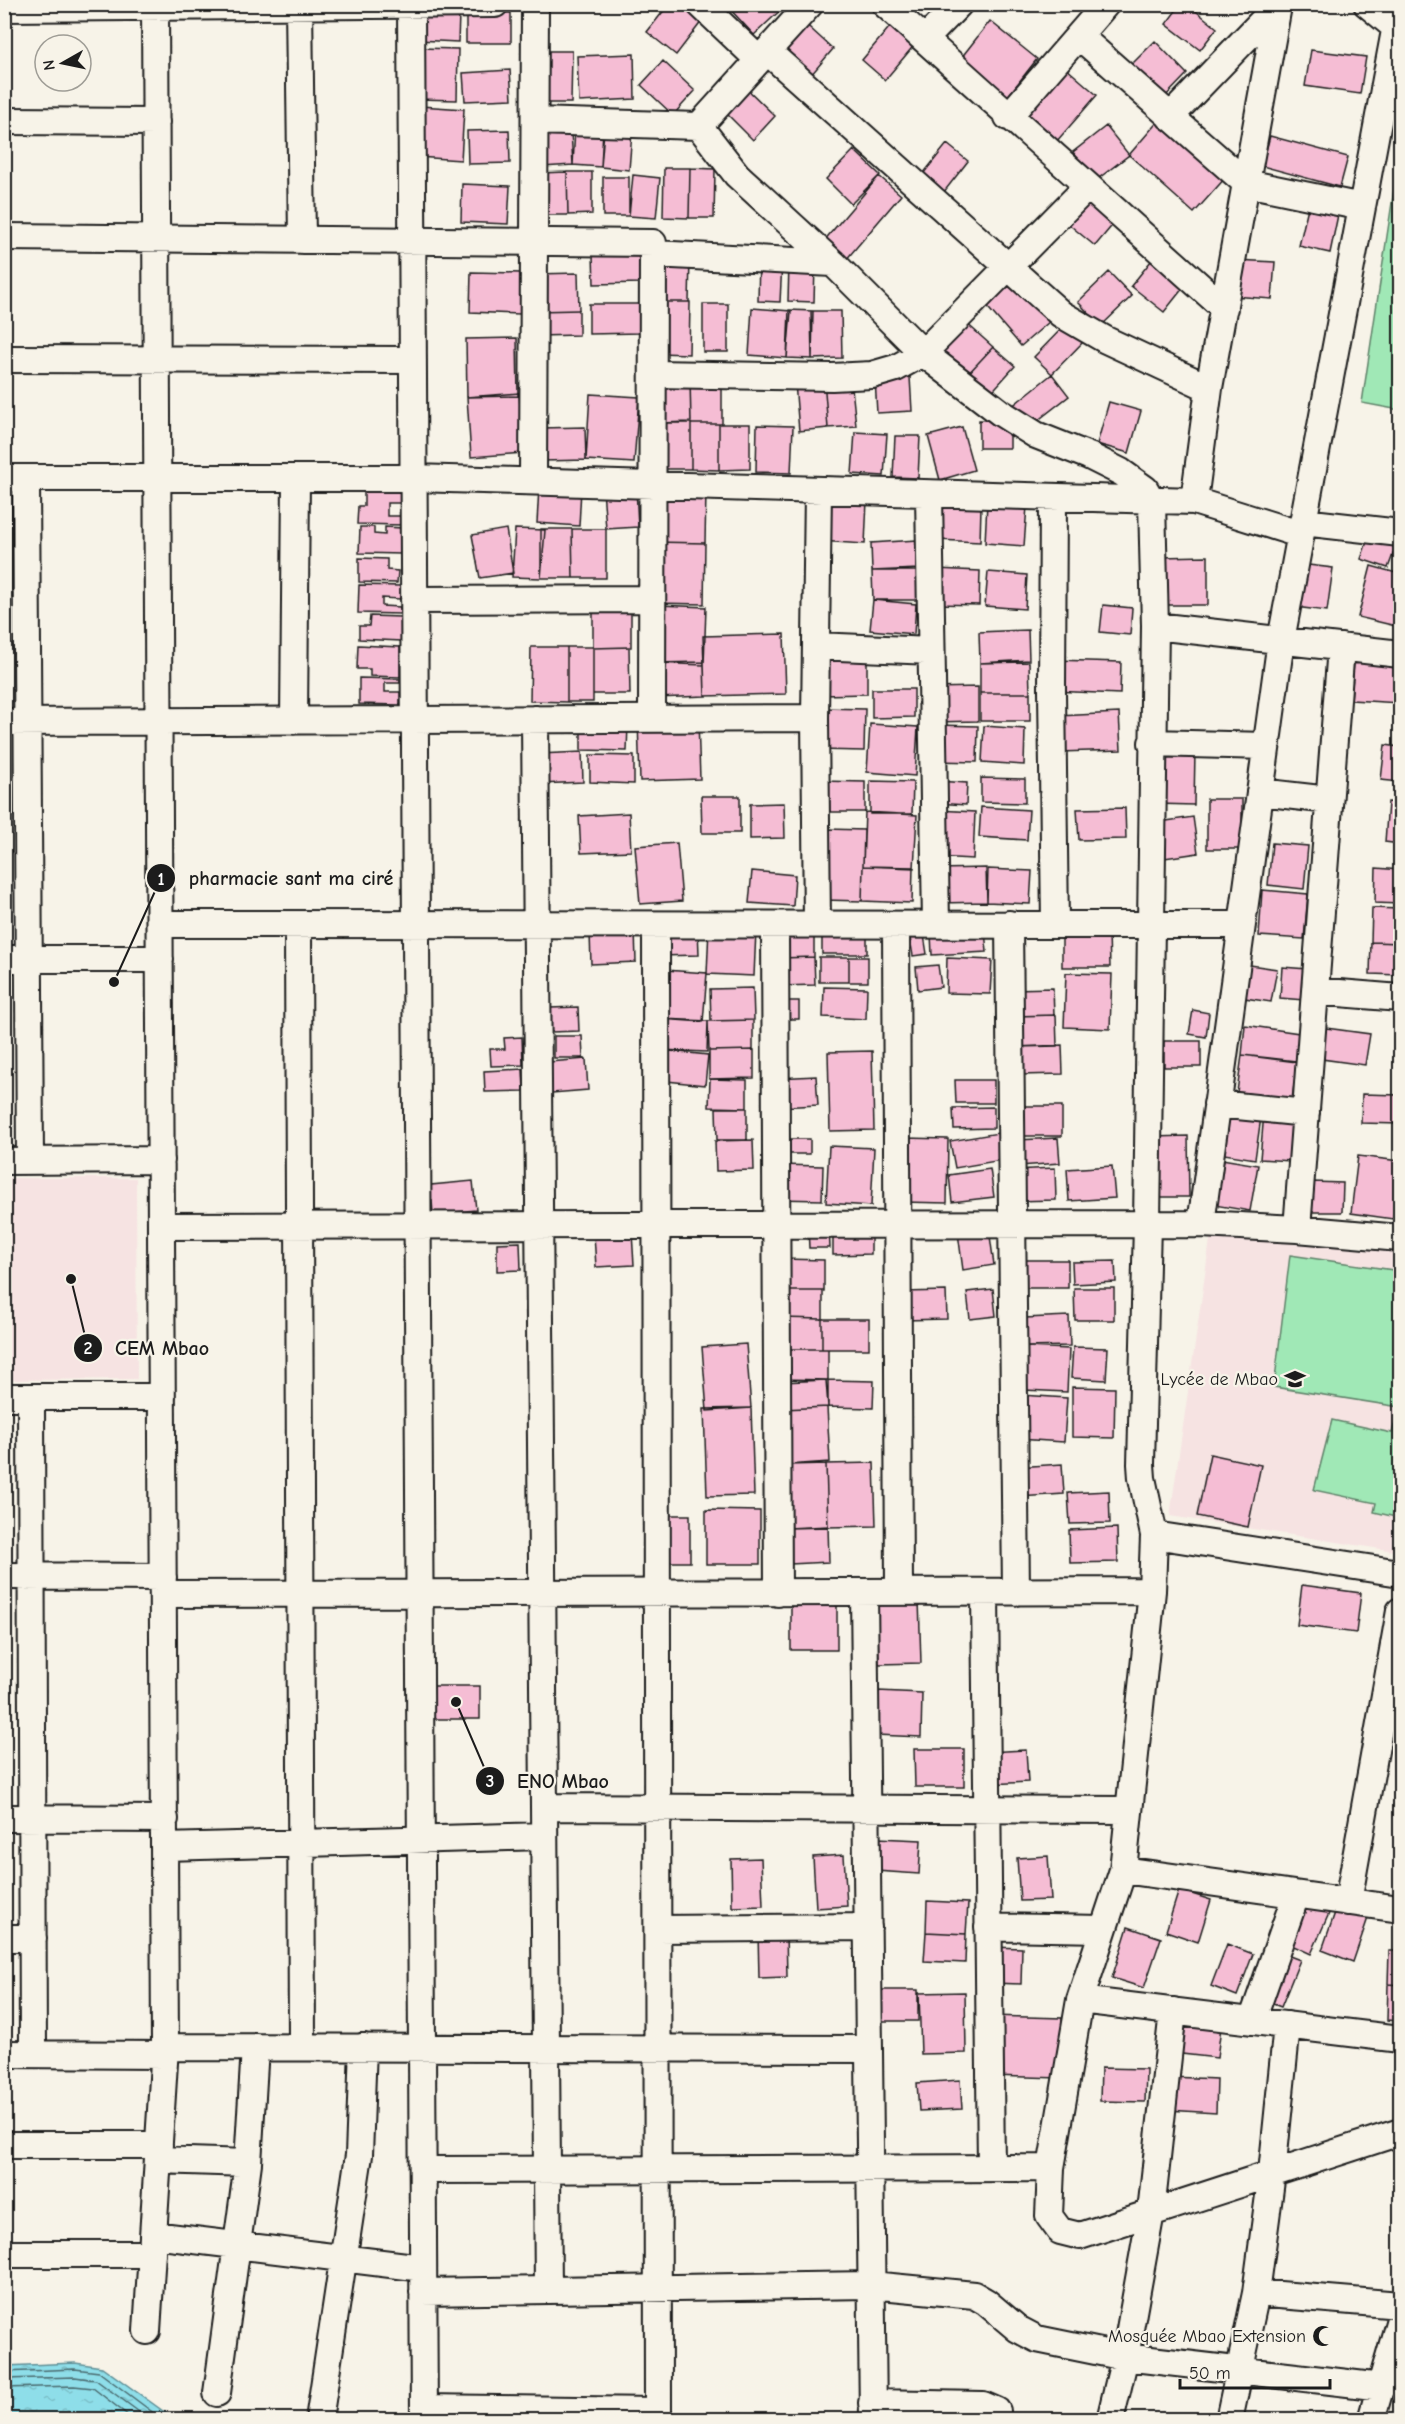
<svg xmlns="http://www.w3.org/2000/svg" width="1405" height="2424" font-family="'Comic Neue',sans-serif">
	<style>
		.built { fill: #f6e3e2 }
		.pitch { fill: #a0e8b6; stroke: #5e8269; stroke-width: 1.5 }
		.water { fill: url(#water-ripples); stroke: #609097; stroke-width: 1.5 }
		.lines { fill: none; stroke-linecap: round; stroke-linejoin: round }
		.shore { stroke: #4a6a6e; stroke-width: 1.5 }
		.building { fill: #f5bdd4; stroke: #1c1c1c; stroke-width: 1.5 }
		.minor-casing { stroke: #1c1c1c; stroke-width: 30 }
		.minor { stroke: #f7f3e8; stroke-width: 26 }
		.labels { text-anchor: middle; stroke-width: 4.5; stroke-linejoin: round; paint-order: stroke }
		.poi-label { font-size: 18px; fill: #1c1c1c; stroke: #f7f3e8; text-anchor: end }
		.leader { fill: none; stroke: #1c1c1c; stroke-width: 2 }
		.callout-dot { fill: #1c1c1c; stroke: #f7f3e8; stroke-width: 2 }
		.mark-label { font-size: 18px; text-anchor: middle; font-weight: bold; fill: #fff }
		.callout-label { font-size: 20px; text-anchor: middle; font-weight: bold; fill: #1c1c1c; stroke: #f7f3e8; stroke-width: 4.5; stroke-linejoin: round; paint-order: stroke }
	</style>
	<defs>
		<pattern id="water-ripples" width="26" height="14" patternUnits="userSpaceOnUse" patternTransform="scale(1.5)"><rect width="26" height="14" fill="#8edee9"/><path d="M2 4q2-2 4 0t4 0M15 11q2-2 4 0t4 0" fill="none" stroke="#7abec7"/></pattern>
	</defs>
	<rect width="100%" height="100%" fill="#f7f3e8"/>
	<filter id="ink" filterUnits="userSpaceOnUse"><feTurbulence type="fractalNoise" baseFrequency=".0167" numOctaves="2"/><feDisplacementMap in="SourceGraphic" scale="12" xChannelSelector="R" yChannelSelector="G"/><feConvolveMatrix kernelMatrix="1 2 1 2 8 2 1 2 1" color-interpolation-filters="sRGB"/></filter>
	<g filter="url(#ink)">
		<path class="built" d="M5,1178h131l1,201 -132,1z
			M1211,1233l189,9v310l-230,-36z"/>
		<path class="pitch" d="M1400,149v261l-38,-7z
			M1290,1255l110,16v136l-126,-20z
			M1332,1420l60,13 3,-11 5,1v95l-26,-6 2,-9 -62,-13z"/>
		<path class="water" d="M75,2363l27,4 72,52h-169v-53z"/>
		<g class="lines">
			<path class="shore" d="M4,2372l71,-3 24,3 64,48
				M4,2379l71,-2 21,3 54,40
				M4,2388l70,-2 19,2 41,32"/>
		</g>
		<path class="building" d="M669,4h20l16,13 -29,38 -29,-23z
			M733,4h54l-33,31 -25,-27z
			M1181,4h6l30,24 -17,22 -34,-26z
			M419,12l40,2 -1,28 -41,-2z
			M466,13h45v30h-45z
			M799,18l34,31 -22,26 -34,-31z
			M990,21l47,38 -29,37 -47,-38z
			M893,23l23,20 -31,37 -23,-20z
			M1155,41l32,33 -25,26 -33,-33z
			M419,48l39,1 -1,51 -39,-1z
			M1311,50l55,7 -6,37 -55,-8z
			M540,51h32l-1,52h-32z
			M634,54l1,45 -56,3 -2,-46z
			M663,61l32,30 -22,24 -32,-30z
			M1066,68l31,27 -41,47 -31,-27z
			M510,70l2,29 -47,2 -2,-28z
			M741,83l34,33 -22,24 -34,-34z
			M420,106l44,3 -3,51 -44,-3z
			M1160,119l66,58 -32,36 -65,-58z
			M1106,126l23,29 -34,26 -22,-29z
			M575,128l28,1 -2,38 -28,-2z
			M509,130l1,33 -42,1 -1,-33z
			M604,130l28,2 -3,38 -28,-3z
			M571,131l2,34 -31,2 -1,-35z
			M1270,136l78,21 -8,30 -78,-21z
			M947,144l21,17 -28,36 -21,-18z
			M854,150l26,25 -29,29 -25,-25z
			M664,168h26l-1,50 -26,-1z
			M690,168l25,1 -1,49h-25z
			M567,172l1,43h-28l-1,-42z
			M567,172h25v42l-24,1z
			M633,175l27,3 -4,40 -27,-2z
			M879,176l22,19 -56,66 -22,-19z
			M603,177h26v39h-26z
			M462,184l48,2 -2,38 -47,-2z
			M1086,198l29,24 -20,24 -29,-24z
			M1309,203l30,7 -9,43 -31,-7z
			M593,255h49v28l-48,1z
			M1155,256l32,27 -23,29 -33,-26z
			M660,257l30,1 -1,44h-29z
			M759,260l23,1 -2,41 -22,-1z
			M1235,260l40,2 -3,37 -39,-3z
			M789,264l26,1 -1,37 -26,-1z
			M471,272l50,1 -1,41 -50,-2z
			M1109,272l23,24 -31,30 -23,-24z
			M578,273l1,37 -42,1 -1,-37z
			M1011,279l38,43 -28,24 -37,-43z
			M660,302h30l-1,52 -30,-1z
			M589,304h50l1,29 -51,1z
			M703,304h25v48h-25z
			M752,308l39,3 -4,47 -38,-3z
			M579,310v25l-42,1v-25z
			M789,310l24,1 -1,48 -25,-1z
			M811,311h30l1,47 -30,1z
			M963,320l30,27 -27,29 -29,-27z
			M1065,325l18,17 -31,32 -18,-17z
			M517,338l1,58 -51,1 -1,-58z
			M993,347l22,19 -27,30 -22,-20z
			M1052,374l17,22 -41,32 -17,-21z
			M910,377l2,34 -35,2 -2,-34z
			M851,378l5,48 -28,2 -4,-48z
			M722,379v45h-31l-1,-44z
			M659,380h31l1,42 -31,1z
			M824,380l4,48 -29,3 -4,-48z
			M519,393l4,60 -52,4 -4,-60z
			M590,394l49,3 -5,66 -48,-3z
			M1109,402l32,9 -12,42 -32,-9z
			M979,420l31,1v27h-31z
			M660,423h31v46h-31z
			M691,424h28v46l-28,-1z
			M719,424h31v45l-31,1z
			M757,425l36,1 -2,47 -35,-1z
			M585,427l1,33 -44,1 -1,-33z
			M962,427l12,43 -34,10 -12,-44z
			M855,432l32,2 -3,42 -32,-2z
			M895,436h25l-2,42 -25,-1z
			M539,487l42,2 -2,37 -42,-3z
			M636,487l2,40 -32,2 -3,-40z
			M655,489l51,1 -1,53 -51,-1z
			M364,490l39,1 -1,12h-15v13h15v9l-45,-1 1,-18h6z
			M821,497l46,3 -2,44 -46,-3z
			M987,503l40,3 -3,40 -39,-3z
			M940,504l41,2 -1,36 -42,-2z
			M360,527h14v7l11,1v-8l17,1 -1,26 -42,-1z
			M506,529l7,44 -33,5 -8,-43z
			M515,529l30,1 -4,48 -29,-1z
			M541,529h31l1,49h-32z
			M572,529h34v49h-33z
			M1370,533l28,8 -10,27 -27,-9z
			M917,540l2,29 -47,2 -1,-28z
			M654,542l51,1 -1,61 -50,-1z
			M1208,556v49h-48v-48z
			M359,558l28,1v11l11,1 -1,12 -38,-1z
			M1300,564l33,4 -6,43 -32,-4z
			M1371,566l29,8v53l-42,-10z
			M936,569l44,2 -1,34 -44,-1z
			M872,571h46v29h-45z
			M988,572l39,3 -2,34 -40,-3z
			M359,585l42,1 -1,13 -18,-1v8l18,1v7l-42,-1z
			M873,600l43,4 -2,30 -44,-4z
			M593,602h38v45l-38,1z
			M658,605l48,2 -2,58 -49,-2z
			M1103,605l29,3 -2,27 -30,-3z
			M370,616l31,1v24l-42,-2v-13h10z
			M1028,630l1,30 -49,3 -1,-31z
			M784,634l2,60 -81,2 -2,-60z
			M358,645l42,2v30l-30,-1v-7h-13z
			M531,647h36v55l-37,-1z
			M567,647h26v55h-26z
			M629,647l1,47h-37v-46z
			M821,660h46v34l-46,1z
			M1054,660l67,2 -1,32 -67,-3z
			M704,662l1,34 -49,2 -1,-35z
			M1029,662l1,31h-50v-30z
			M1354,662l46,3v38l-49,-3z
			M359,678l41,1v4h-15v9h15v13l-41,-1z
			M978,687v34l-45,1 -1,-34z
			M872,689h42v28l-42,1z
			M980,693h50v28h-50z
			M821,708l44,1 -1,42 -45,-1z
			M1119,713l2,37 -62,2 -1,-36z
			M698,720l2,59 -60,2 -2,-60z
			M628,724l-1,27 -46,-1v-24z
			M870,724l48,3 -3,49 -48,-4z
			M936,725l42,1 -1,36 -42,-1z
			M984,726l41,3 -1,36 -42,-3z
			M1385,745l15,2v35l-19,-2z
			M1159,749l36,2 -1,54 -37,-1z
			M582,752l1,30 -43,2 -1,-30z
			M590,755l44,1v28l-44,-2z
			M981,778l44,1v24l-44,-1z
			M820,781l45,1v30h-45z
			M870,781l43,1 -1,32h-42z
			M937,781l30,2 -1,22 -30,-2z
			M701,796h39v37h-38z
			M1207,799h35v50h-35z
			M1388,802l12,1v41l-15,-2z
			M784,803l1,35 -35,1v-35z
			M981,807l48,3 -2,30 -48,-3z
			M1125,808l1,31 -47,1 -2,-31z
			M937,810l38,2 -2,47 -37,-2z
			M865,812l52,3 -3,53 -51,-2z
			M629,813l2,38 -50,2 -2,-37z
			M1193,817l5,36 -40,6 -5,-36z
			M827,829l37,1 -2,71 -38,-1z
			M677,843l5,58 -42,3 -5,-58z
			M1272,843l36,3 -4,43 -36,-4z
			M863,866l50,1 -1,36 -50,-2z
			M986,868l1,34 -48,1 -1,-34z
			M1376,868l24,2v34l-25,-1z
			M988,869l44,2 -2,33 -43,-2z
			M752,871l43,4 -2,31 -44,-3z
			M1262,890l46,4 -4,45 -45,-3z
			M1372,908l28,1v34l-29,-1z
			M698,928l1,27 -41,1 -1,-27z
			M709,928l47,2 -2,46 -47,-2z
			M822,929l45,1v24h-45z
			M923,929l4,25 -14,2 -4,-24z
			M814,930v27l-34,1v-27z
			M635,931l1,31 -45,2 -1,-31z
			M985,931l2,21 -55,3 -1,-22z
			M1062,933h47l1,34h-48z
			M1371,942l29,1v32l-30,-1z
			M814,957l1,28 -34,1 -1,-28z
			M819,957h30v25h-30z
			M849,957h19v25h-19z
			M947,958l45,2 -2,34 -44,-1z
			M938,965l3,22 -23,3 -2,-23z
			M1250,965l27,4 -6,33 -26,-4z
			M1282,967l25,2 -3,31 -24,-2z
			M665,970l42,3 -4,49 -42,-3z
			M1066,973l46,1 -2,55 -46,-2z
			M824,987l43,1 -1,31 -43,-2z
			M753,988l1,32 -43,1 -1,-32z
			M1053,988l1,27 -40,1 -1,-27z
			M780,1001h19v18h-19z
			M578,1007l1,24 -28,1 -1,-24z
			M1193,1010l16,3 -3,24 -17,-3z
			M1056,1015l1,31 -40,1 -1,-31z
			M661,1019l47,2 -1,31 -47,-2z
			M753,1020v30l-44,1 -1,-30z
			M1245,1025l54,8 -3,28 -54,-6z
			M1326,1028l44,6 -5,31 -43,-6z
			M554,1036h28l1,22h-29z
			M522,1037l1,28 -32,1 -1,-17h15l-1,-11z
			M1164,1041h37v26h-37z
			M1062,1045l1,29 -45,1 -1,-28z
			M660,1050l48,5 -3,30 -48,-5z
			M754,1050v28l-45,1v-28z
			M872,1051l2,79 -44,1 -2,-79z
			M1242,1055l55,7 -5,37 -55,-7z
			M586,1059l2,31 -36,3 -3,-31z
			M523,1069l1,22 -39,1 -1,-21z
			M816,1076l2,29 -39,2 -2,-29z
			M710,1079l37,1v28l-38,-1z
			M955,1080h39v23h-38z
			M1362,1094l38,1v29l-39,-1z
			M1014,1106h48v30h-48z
			M994,1107v21l-40,1 -1,-21z
			M716,1108h31v32h-30z
			M1230,1112l31,5 -6,42 -31,-5z
			M1264,1113l30,3 -3,45 -31,-2z
			M998,1133l4,27 -47,8 -5,-27z
			M1188,1136l1,61h-34l-2,-60z
			M904,1138l44,1 -1,64 -45,-1z
			M1058,1138l2,25 -41,3 -2,-26z
			M784,1139h26v15h-27z
			M753,1140l1,30 -38,1 -1,-30z
			M829,1146l45,2 -3,58 -45,-3z
			M1358,1156l42,5 -7,58 -42,-6z
			M1222,1159l36,6 -8,46 -36,-6z
			M778,1165l45,1 -1,34 -44,-1z
			M1112,1166l3,32 -46,3 -2,-32z
			M1055,1168l1,32 -42,1 -2,-31z
			M990,1169l4,28 -42,5 -3,-27z
			M473,1181l3,29 -43,4 -1,-14h-3l2,-15z
			M1312,1182l31,1 -1,29h-31z
			M808,1227h21l1,21h-21z
			M833,1227h38v27l-38,1z
			M989,1229l5,36 -31,5 -5,-37z
			M632,1233l2,32 -38,2 -2,-33z
			M520,1242l1,28 -24,1v-28z
			M782,1259l42,1v31h-42z
			M1024,1260h44v28h-44z
			M1115,1261l1,21 -43,2 -1,-22z
			M1074,1288h40v32h-39z
			M993,1289l3,27 -26,3 -3,-27z
			M782,1291h41v28l-41,-1z
			M946,1291l1,28 -44,1v-28z
			M1069,1316l1,30 -44,1 -1,-29z
			M782,1318l40,1v30h-40z
			M822,1319h47v30h-47z
			M746,1344l5,64 -44,3 -5,-64z
			M1026,1347l43,2 -2,43 -43,-2z
			M1073,1347l35,1 -2,32 -35,-2z
			M782,1349h46v31l-46,-1z
			M826,1380l2,27 -45,2 -1,-27z
			M828,1380l46,1 -1,27 -45,-1z
			M1072,1387l43,1 -1,50 -42,-1z
			M1021,1395l46,3 -3,44 -46,-3z
			M827,1407l3,55 -43,3 -4,-56z
			M751,1408l3,87 -47,1 -3,-87z
			M1210,1454l51,11 -13,62 -51,-11z
			M874,1463l2,63 -48,1 -2,-63z
			M826,1464l2,63 -39,1 -2,-63z
			M1062,1464l2,30 -45,3 -2,-30z
			M1109,1491l1,32 -40,1 -2,-31z
			M706,1510l54,1v53h-54z
			M666,1515h24v47h-23z
			M828,1526l1,36 -39,2 -1,-36z
			M1117,1528l1,34 -48,1 -1,-33z
			M1302,1585l59,8 -5,40 -59,-8z
			M919,1600l2,63 -42,1 -2,-63z
			M791,1603h46v47h-46z
			M431,1686h49v33h-49z
			M878,1691l44,2 -1,44 -45,-2z
			M914,1749h50v38h-49z
			M1026,1750l2,32 -39,2 -2,-32z
			M877,1838l44,2 -2,34 -43,-3z
			M844,1855l3,51 -31,2 -3,-51z
			M1048,1856l3,44 -31,1 -3,-43z
			M761,1858l2,48 -31,1 -1,-48z
			M1179,1890l32,10 -13,42 -32,-11z
			M1305,1898l26,11 -20,45 -26,-12z
			M927,1901l41,2 -2,31 -40,-2z
			M1339,1901l31,11 -17,50 -31,-12z
			M1128,1927l33,11 -17,50 -32,-10z
			M758,1932h28l1,45 -28,1z
			M926,1932l40,2 -1,29 -41,-2z
			M1227,1944l26,10 -16,42 -26,-10z
			M991,1947l31,1 -1,36 -31,-1z
			M1389,1951h11v34l-12,-1z
			M1279,1952l21,8 -19,47 -21,-8z
			M1388,1984l12,1v36l-13,-1z
			M877,1990h41v31h-41z
			M965,1992l1,61 -45,1 -2,-61z
			M1178,2014l44,5 -5,39 -44,-5z
			M992,2016l70,2 -1,60 -70,-2z
			M1101,2068l45,1 -1,33 -45,-1z
			M1170,2077l47,2 -1,34 -48,-3z
			M960,2080l2,29 -43,2 -2,-28z"/>
		<g class="lines">
			<defs>
				<path id="minor" d="M299,4l3,236
					M700,4l59,56
					M885,4l339,304
					M1367,4l29,24
					M411,5l13,2415
					M4,8l491,-4
					M1079,36l167,147 116,24
					M925,39l34,-35
					M767,51l294,263 45,26 103,48
					M1008,117l98,-113
					M1170,117l108,-112
					M4,121l152,1
					M535,121l164,5 111,-122
					M699,126l38,49 96,88 90,90 78,60 35,22 53,21 32,16 24,17 7,12 3,125 -8,598 -6,240 1,14 12,57 -2,56 -29,279 -43,130 -29,168 -2,48 11,15 20,5 320,-104
					M4,237l649,6 -1,476
					M653,254l180,9
					M4,359l409,1
					M653,374l179,3 40,-2 24,-7 27,-15 164,-166
					M4,478h410l780,23 105,33
					M26,478l4,683
					M533,481l2,-477
					M929,494l7,430
					M1053,498l-1,193 3,233
					M1194,501l15,-113 69,-382
					M1303,522l97,11
					M414,600l238,-1
					M1155,626l245,28
					M816,646l115,5
					M535,719l13,1571
					M294,721l2,-243
					M4,722l811,-4
					M1152,743l114,3
					M1260,792l69,8
					M160,924l1082,1
					M817,924l-2,-206 3,-228
					M1009,924l7,668
					M298,925l4,1122
					M656,925l2,1495
					M775,925l3,668
					M896,925l3,667
					M4,959h156
					M1315,991l85,7
					M1217,1104l89,9
					M4,1161l157,-1
					M1201,1224l80,-584 119,-636
					M161,1226l1040,-2 96,5 103,9
					M1297,1229l44,-582
					M4,1397h158
					M31,1397l2,657
					M1154,1535l246,38
					M4,1576l159,1
					M864,1592l9,828
					M985,1592l6,576
					M163,1594l989,-3
					M544,1807l585,3
					M4,1818l161,1
					M165,1847l379,-11
					M1123,1870l277,39
					M1348,1902l52,-291
					M988,1927l115,2
					M658,1929l210,-2
					M4,1938h29
					M1080,2000l320,39
					M1252,2021l44,-126
					M165,2047l704,2
					M4,2054l161,1
					M4,2145h155
					M158,2160l90,3
					M423,2170l628,-2
					M153,2235l270,33
					M4,2254h148
					M423,2292l448,-7 103,10 12,7 32,27 19,10 88,18 257,30
					M1256,2293l144,12
					M147,2331l18,-284 -10,-2043
					M217,2393l31,-230 7,-116
					M872,2403l111,2 14,6 -1,9
					M424,2408l234,3
					M319,2420l40,-265 4,-108
					M1110,2420l15,-63 26,-145 22,-201
					M1229,2420l27,-127 16,-120 15,-148
					M1371,2420l29,-101"/>
			</defs>
			<use href="#minor" class="minor-casing"/>
			<use href="#minor" class="minor"/>
		</g>
	</g>
	<defs>
		<symbol id="school-bare" viewBox="-9 -9 18 18"><path d="M0-5L7-2L0 1L-7-2ZM-4 1L0 2.5L4 1V4Q0 6-4 4Z" fill="#1c1c1c" stroke="#f7f3e8" stroke-width="2.5" paint-order="stroke"/></symbol>
		<symbol id="mosque-bare" viewBox="-9 -9 18 18"><path d="M3.5-4.9A6 6 0 1 0 3.5 4.9A5 5 0 1 1 3.5-4.9Z" fill="#1c1c1c" stroke="#f7f3e8" stroke-width="2.5" paint-order="stroke"/></symbol>
	</defs>
	<g fill-rule="evenodd">
		<use href="#school-bare" x="1280" y="1364" width="30" height="30"/>
		<use href="#mosque-bare" x="1308" y="2321" width="30" height="30"/>
	</g>
	<g class="labels">
		<g class="poi-label">
			<text x="1278" y="1385">Lycée de Mbao</text>
			<text x="1306" y="2342">Mosquée Mbao Extension</text>
		</g>
	</g>
	<path class="leader" d="M114 982L161 878M71 1279L88 1348M456 1702L490 1781"/>
	<g class="callout-dot">
		<circle cx="114" cy="982" r="6"/>
		<circle cx="71" cy="1279" r="6"/>
		<circle cx="456" cy="1702" r="6"/>
		<circle cx="161" cy="878" r="15"/>
		<circle cx="88" cy="1348" r="15"/>
		<circle cx="490" cy="1781" r="15"/>
	</g>
	<g class="mark-label">
		<text x="161" y="885">1</text>
		<text x="88" y="1354">2</text>
		<text x="490" y="1787">3</text>
	</g>
	<g class="callout-label">
		<text x="291" y="885">pharmacie sant ma ciré</text>
		<text x="162" y="1355">CEM Mbao</text>
		<text x="563" y="1788">ENO Mbao</text>
	</g>
	<rect width="1405" height="2424" fill="none" stroke="#f7f3e8" stroke-width="24"/>
	<rect x="12" y="12" width="1381" height="2400" fill="none" stroke="#1c1c1c" stroke-width="2" filter="url(#ink)"/>
	<g transform="translate(63 63) rotate(261)"><circle r="28" fill="#f7f3e8" stroke="#9f9d96" stroke-width="1.5"/>
	<path d="M0-4.5L10 22L0 15L-10 22Z" fill="#1c1c1c"/>
	<text y="-9" font-size="16" font-weight="bold" text-anchor="middle" fill="#1c1c1c">N</text>
	</g>
	<path d="M1180 2379v9h150v-9" fill="none" stroke="#1c1c1c" stroke-width="3"/>
	<text x="1189" y="2379" font-size="18" fill="#1c1c1c" stroke="#f7f3e8" stroke-width="4.5" paint-order="stroke">50 m</text>
</svg>
